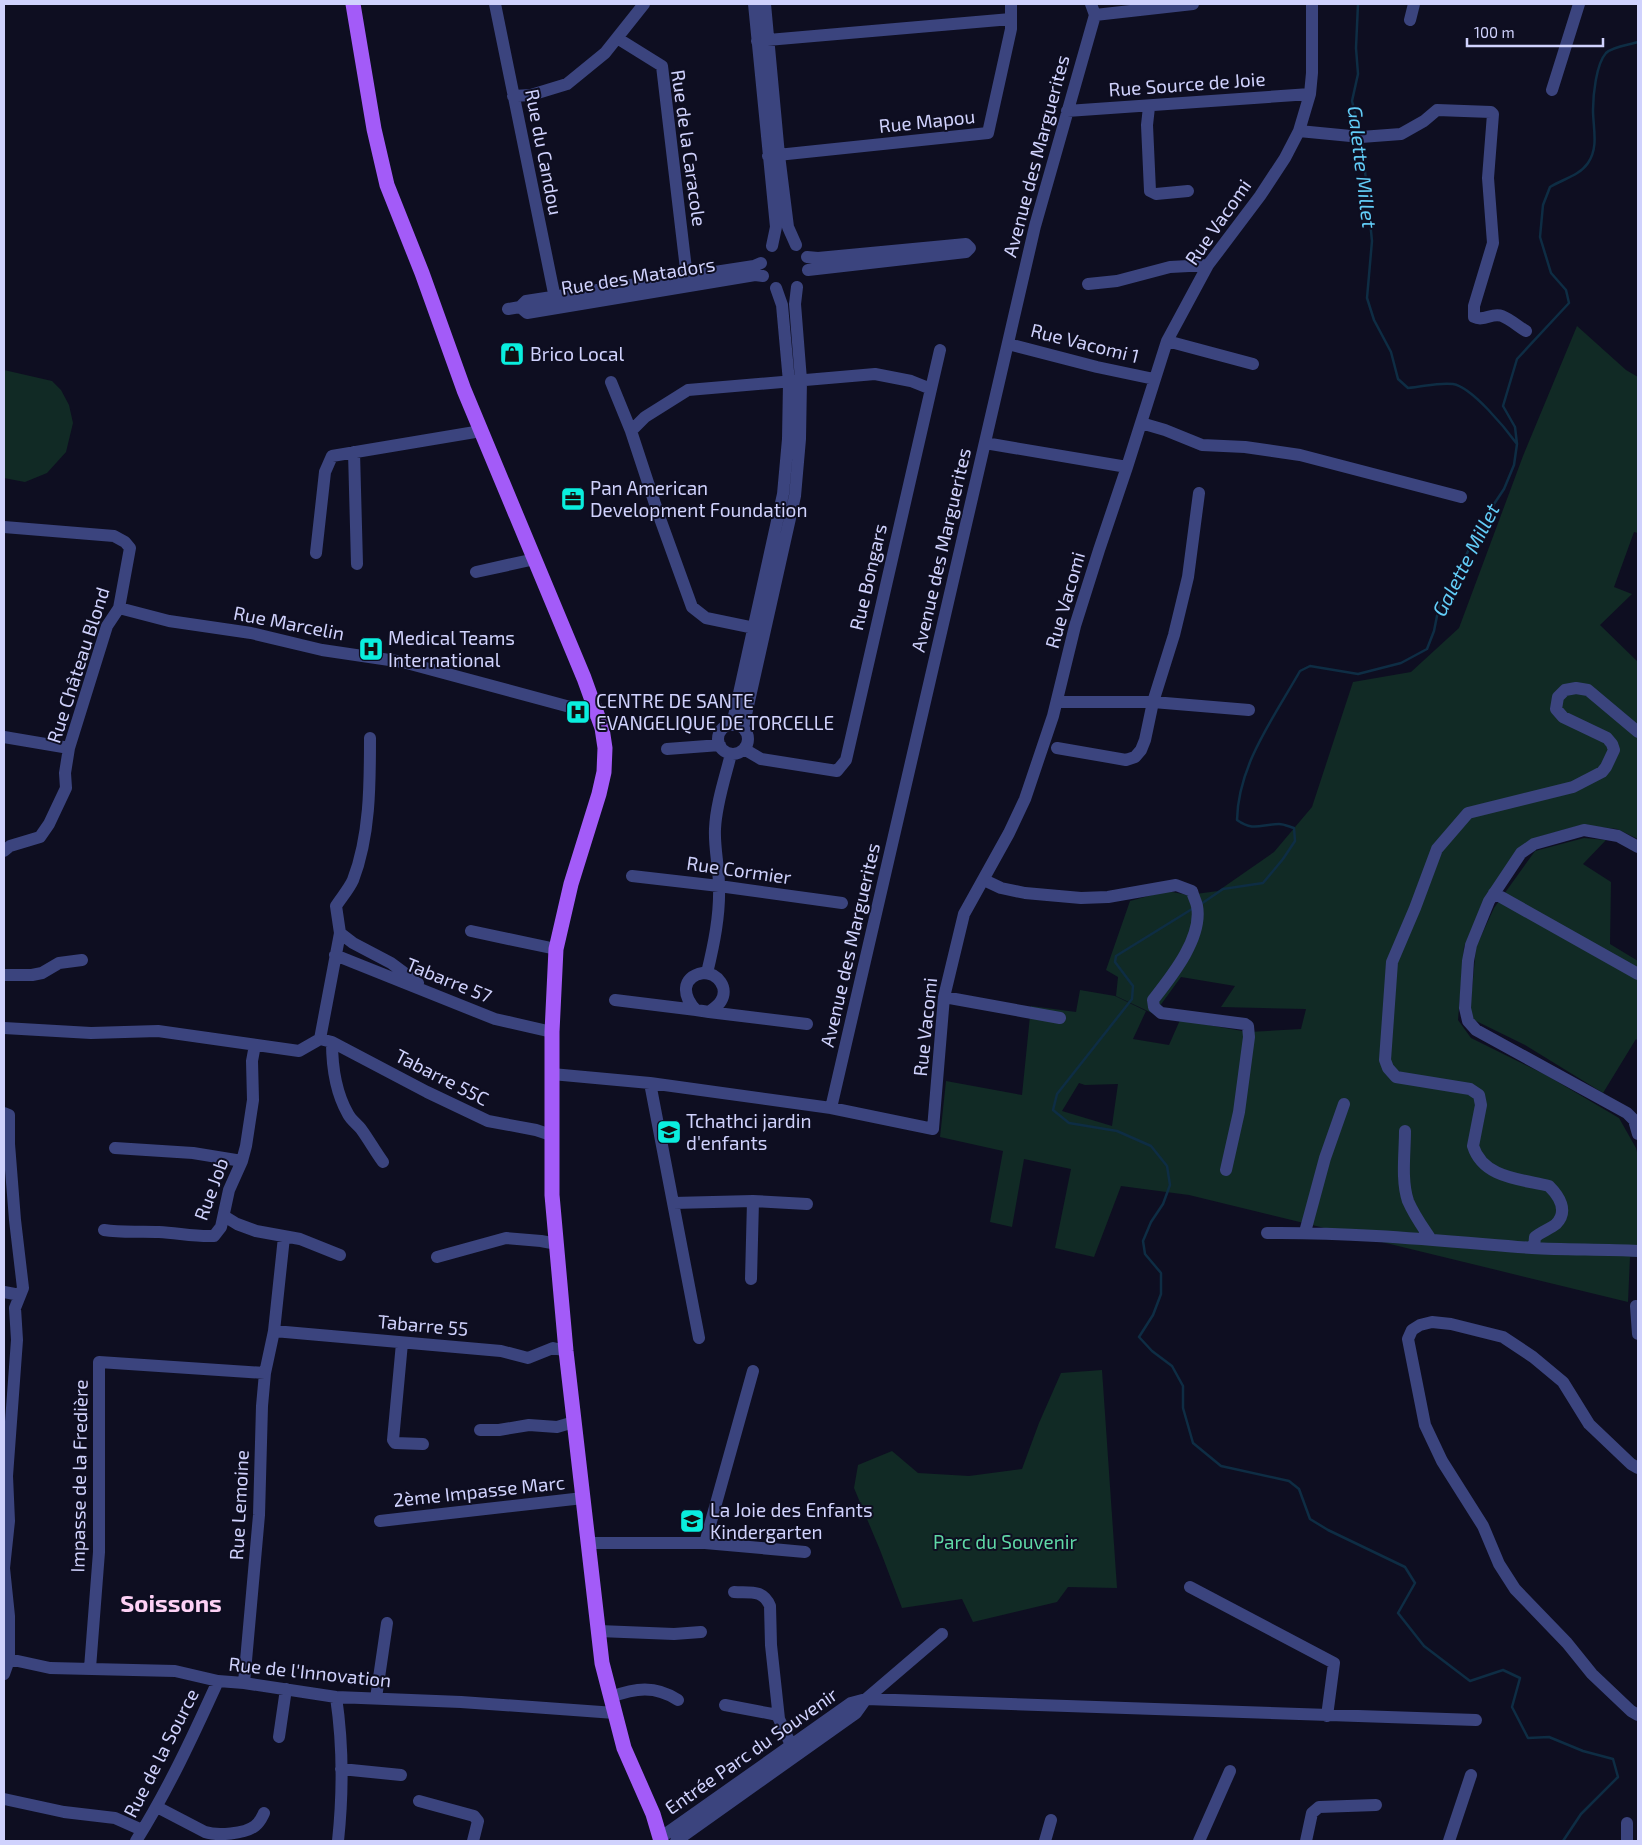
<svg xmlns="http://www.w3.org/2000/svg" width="1642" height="1845" font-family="'Exo 2',sans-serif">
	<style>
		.green { fill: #112a25; fill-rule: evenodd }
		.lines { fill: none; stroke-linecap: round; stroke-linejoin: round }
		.stream { stroke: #0e2d44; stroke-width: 2.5 }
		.minor { stroke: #3b447e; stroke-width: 12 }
		.major { stroke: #a35bf8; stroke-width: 15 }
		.labels { text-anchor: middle; stroke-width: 4; stroke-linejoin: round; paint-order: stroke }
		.street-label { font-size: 19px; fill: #d0d2fd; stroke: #0e0e21 }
		.poi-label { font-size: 19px; fill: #d0d2fd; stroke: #0e0e21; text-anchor: start }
		.park-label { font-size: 19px; fill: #5fd9a6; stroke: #0e0e21 }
		.water-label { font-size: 20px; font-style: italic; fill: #62cdf8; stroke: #0e0e21 }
		.district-label { font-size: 24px; font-weight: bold; fill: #fdd1f5; stroke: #0e0e21 }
	</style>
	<rect width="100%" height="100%" fill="#0e0e21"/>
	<path class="green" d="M1577,326l49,44 12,7v156l-4,-1 -20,55 18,7 -32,31 38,37v177l-21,-10 -36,-4 -43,12 -52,58 -22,52 -6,73 13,18 75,37 73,43 17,30 2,8v101h-8l-2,45 -439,-107 -68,-9 -27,71 -39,-9 16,-79 -47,-10 -12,68 -22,-5 13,-71 -63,-14 6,-56 76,14 9,-89 45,6 4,-22 35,6 31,15 -13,28 36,6 11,-25 68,12 53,-3 5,-20 -85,-2 14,-21 -54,-9 -27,37 -38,-18 2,-19 -12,-7 24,-69 37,-10 21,4 30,-4 56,-39 38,-45 41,-125 58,-10 48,-44 64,-172zM1079,1083l6,2 33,-1 -6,42 -50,-15z
		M4,370l48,11 9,9 8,15 4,18 -7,29 -19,21 -22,9 -21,-4z
		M1584,838l22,2 -23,24 28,18 -1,62 28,17v80l-2,-2 -33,54 -78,-48 -51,-25 -4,-9 6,-64 18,-39 41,-57z
		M1102,1370l15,218 -49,-1 -11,15 -84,20 -11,-23 -60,9 -22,-58 -26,-62 4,-23 34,-14 26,22 51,3 53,-7 17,-46 22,-50z"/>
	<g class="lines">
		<path class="stream" d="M1358,4l-2,44 2,26 -6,27 8,32
			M1517,444l-2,-17 -12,-21 14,-47 52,-56 -3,-13 -15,-17 -11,-36 3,-32 7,-18c13,-8 29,-11 38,-24 11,-16 5,-35 5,-53 0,-14 3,-46 13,-57 7,-7 23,-8 32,-11
			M1201,904l22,-15 40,-6 20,-24 12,-18 -1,-13c-4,-1 -10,-4 -15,-4 -18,0 -25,8 -42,-4 1,-55 37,-103 63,-149l10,-5 48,8 43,-11 26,-14 7,-18 5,-25 16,-26 14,-31 16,-22 9,-23 10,-15 10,-24 3,-21c-11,-15 -45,-57 -64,-60 -15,-2 -30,3 -45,4l-10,-9 -7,-27 -17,-32 -7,-22 5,-57 -10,-100
			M1192,909l-76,47 -1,6 18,24 -1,13 -75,95 -4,16 16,13 48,8 34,15 16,20 3,19 -7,19 -12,18 -8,19 2,13 16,19v21l-8,21 -14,22 13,14 20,15 11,20v22l10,35 28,23 68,15 10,8 11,30 18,11 77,37 10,16 -17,30 26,33 46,35 33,-11 17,8 -8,29 16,31 21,-1 34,14 30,8 5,18 -37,37 -18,27"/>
		<path class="minor" d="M495,4l62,304
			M754,4l22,223 -4,19
			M765,4l14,151 9,72 8,18
			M1095,15l98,-11
			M1410,20l4,-16
			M617,38l45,28 26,220
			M757,41l254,-22
			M1552,90l27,-86
			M513,96l18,-1 36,-11 38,-31 39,-49
			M1149,107l-2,18 3,66 6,3 32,-3
			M1067,111l243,-17
			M1299,131l62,6 40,-3 23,-13 13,-11 54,2 2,2 -5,64 5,65 -19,63v11c10,5 18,-5 28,-1 8,3 17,11 24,15
			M768,156l220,-23 23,-104v-25
			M807,257l11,1 148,-14 4,4 -4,4 -158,18
			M1088,284l29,-3 53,-14 38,-2
			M520,307l6,-6 228,-35 7,-3
			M508,309l12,-2 7,6 228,-38 8,1
			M1167,341l86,23
			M1008,344l89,23 57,12
			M611,382l20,49
			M931,389l9,-39
			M1141,423l24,7 37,15 43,2 55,8 161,42
			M985,443l142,24
			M354,452l3,112
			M4,527l110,9 11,6 5,6 -11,60 -12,18 -38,122 -4,25 1,15 -17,36 -9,13 -30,9 -6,5
			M316,553l9,-81 7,-16 149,-25
			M476,572l59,-13
			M119,608l50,13 82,12 71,17 81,12 193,52
			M1057,702h96l96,8
			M718 739a15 15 0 1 1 30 0a15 15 0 1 1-30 0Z
			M732,725l51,-231 5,-55 1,-57 -7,-77 -6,-17
			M743,728l52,-232 5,-57 1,-59 -6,-76 2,-17
			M4,737l65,11
			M1057,748l69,12 9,-3 6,-7 4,-10 8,-38 21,-67 14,-58 11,-84
			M667,749l53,-4
			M744,749l17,10 76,12 9,-11 85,-371 -20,-8 -36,-7 -187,16 -43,27 -14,14 27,82 34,94 14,11 58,12
			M1638,847l-20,-11 -34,-6 -50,14 -13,9 -32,48 -18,44 -3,16 -3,47 3,13 8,9 151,83 7,7 4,14
			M632,876l87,10 123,17
			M984,880l17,8 24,5 56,5 27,-1 68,-12 16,6c1,5 4,10 5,15 6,32 -26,71 -44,94l1,7 7,6 84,11 3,2 1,11 -10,75 -13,58
			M1494,893l144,81
			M471,931l85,18
			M340,933l13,10 38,20 27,20
			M335,955l160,64 57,13
			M703,973c15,0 26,15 18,28 -3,5 -8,8 -12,11l-13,-2c-13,-13 -16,-33 7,-37z
			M707,973c7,-29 13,-58 12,-87 0,-19 -5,-38 -4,-57 1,-25 10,-51 16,-75
			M4,975h28l10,-2 17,-10 23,-3
			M944,997l116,21
			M615,1000l81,10
			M709,1012l98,12
			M4,1028l87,5 67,-2 141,20 21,-12
			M320,1039l20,-106 -4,-27c5,-8 13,-17 17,-26 17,-44 17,-95 17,-142
			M320,1039l12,3 95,50 61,29 48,9 15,5
			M332,1042c0,25 4,51 16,72 3,6 9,10 13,15 8,11 14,22 22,33
			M552,1074l98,9 181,25 102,21 11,-132 20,-83 45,-81 16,-34 28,-83 22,-90 24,-76 28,-83 40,-126 41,-76 52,-69 25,-38 14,-27 11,-37 2,-21v-69
			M650,1083l49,255
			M831,1108l204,-882 60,-211 -4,-11
			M4,1113l5,2v29l6,76 8,68 -8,20 2,32 -10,136 2,45 -5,47 5,48v44l-5,14
			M1405,1131c0,22 -4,49 3,70 6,14 14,25 22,37
			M115,1148l78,5 49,8
			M673,1203l80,-2 54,3
			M224,1216l13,8 19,7 44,8 40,16
			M104,1230c18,3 36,1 55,2 19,1 37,5 55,4l7,-9 8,-37 13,-29 4,-15 7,-46 -1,-39 3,-16
			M1305,1232l20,-74 19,-54
			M1267,1233c89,-1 176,8 265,15 35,2 71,1 106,3
			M1534,1248l1,-11c6,-5 15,-8 21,-13 13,-13 3,-28 -7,-38 -29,-7 -66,-8 -76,-40l8,-41 -2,-10 -9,-6 -74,-12 -8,-9 -3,-8 7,-98 23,-54 22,-59 31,-36 105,-26 29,-15 4,-5 8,-17 -2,-6 -5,-6 -44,-21 -7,-8 2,-12 7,-7 11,-2 12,2 50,42
			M437,1257l69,-19 35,3 16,3
			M751,1279l2,-78
			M4,1292l16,3
			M1636,1306l2,28
			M274,1331l227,20 27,7 25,-10 13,3
			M402,1343l-9,97 2,3 28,1
			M480,1430h19l30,-5 28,2 17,-5
			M1638,1468l-7,-4 -42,-40 -26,-42 -30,-25 -30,-20 -52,-13 -19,-2 -12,3 -8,5 -4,9 17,86 17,36 41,65 16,38 16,25 52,54 25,31 39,37 7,4
			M380,1521l203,-23
			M587,1543h118l100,9
			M705,1543l48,-172
			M1190,1587l144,76 -7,53
			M734,1592c16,1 29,-3 36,14l1,39 8,74 12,26
			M599,1631l75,3 27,-2
			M4,1658l46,10 125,3 43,10 26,2 92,14 125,5 154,11
			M90,1668l9,-116v-190l166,11
			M244,1683l15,-168 3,-109 3,-33 9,-42 10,-94
			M336,1697c7,47 7,97 2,144
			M611,1697c24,-9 44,-12 67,3
			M376,1698l11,-75
			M725,1705l53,10
			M279,1737l7,-48
			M341,1769l60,6
			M4,1799l60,13 51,6 27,12
			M419,1801l55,15 4,5 -5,20
			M157,1807l48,25c12,4 40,2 50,-6 5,-4 7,-9 9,-13
			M1627,1823v18
			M660,1838l191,-135 15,-4 610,21
			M136,1841c32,-51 57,-105 82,-160
			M676,1841l180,-128 10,-14 76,-65
			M1045,1841l6,-21
			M1199,1841l31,-70
			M1306,1841l6,-28 7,-6 57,-2
			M1449,1841l22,-66"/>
		<path class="major" d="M353,4l21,125 13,56 35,88 42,117 120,288 18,50 3,20 -1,24 -5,22 -28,90 -15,65 -4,83v163l14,156 36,312 22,85 29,66 8,27"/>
	</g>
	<defs>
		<symbol id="shop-square" viewBox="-11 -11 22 22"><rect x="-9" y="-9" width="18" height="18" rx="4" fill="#0aeede" stroke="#0e0e21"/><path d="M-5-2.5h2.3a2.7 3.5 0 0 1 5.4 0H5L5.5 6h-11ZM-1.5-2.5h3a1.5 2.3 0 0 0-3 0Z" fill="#111"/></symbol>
		<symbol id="office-square" viewBox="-11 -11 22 22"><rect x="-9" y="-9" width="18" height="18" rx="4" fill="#0aeede" stroke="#0e0e21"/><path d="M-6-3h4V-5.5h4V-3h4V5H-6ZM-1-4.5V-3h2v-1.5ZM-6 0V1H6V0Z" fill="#111"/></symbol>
		<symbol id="hospital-square" viewBox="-11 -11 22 22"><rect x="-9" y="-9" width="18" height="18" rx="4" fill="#0aeede" stroke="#0e0e21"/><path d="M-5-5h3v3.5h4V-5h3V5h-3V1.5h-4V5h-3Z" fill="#111"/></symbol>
		<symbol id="school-square" viewBox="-11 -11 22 22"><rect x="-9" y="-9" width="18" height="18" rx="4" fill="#0aeede" stroke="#0e0e21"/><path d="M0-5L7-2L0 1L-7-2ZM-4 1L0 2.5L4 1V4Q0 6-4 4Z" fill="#111"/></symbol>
	</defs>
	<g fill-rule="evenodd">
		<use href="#shop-square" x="498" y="340" width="28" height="28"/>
		<use href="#office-square" x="559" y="485" width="28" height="28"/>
		<use href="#hospital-square" x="357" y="635" width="28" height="28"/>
		<use href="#hospital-square" x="564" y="698" width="28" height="28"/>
		<use href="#school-square" x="655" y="1118" width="28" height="28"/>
		<use href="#school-square" x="678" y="1507" width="28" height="28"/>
	</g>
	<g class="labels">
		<g class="street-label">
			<text transform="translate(1187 84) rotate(-4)" y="7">Rue Source de Joie</text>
			<text transform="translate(927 121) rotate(-6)" y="7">Rue Mapou</text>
			<text transform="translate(689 148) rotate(82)" y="7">Rue de la Caracole</text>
			<text transform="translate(544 152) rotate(79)" y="7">Rue du Candou</text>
			<text transform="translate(1036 156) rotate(-75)" y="7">Avenue des Marguerites</text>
			<text transform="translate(1218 222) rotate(-55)" y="7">Rue Vacomi</text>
			<text transform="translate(638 276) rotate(-9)" y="7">Rue des Matadors</text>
			<text transform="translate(1085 343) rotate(14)" y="7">Rue Vacomi 1</text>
			<text transform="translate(941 550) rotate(-77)" y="7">Avenue des Marguerites</text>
			<text transform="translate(868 577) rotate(-77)" y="7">Rue Bongars</text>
			<text transform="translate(1065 600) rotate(-74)" y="7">Rue Vacomi</text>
			<text transform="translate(289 623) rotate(11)" y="7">Rue Marcelin</text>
			<text transform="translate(78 665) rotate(-72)" y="7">Rue Château Blond</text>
			<text transform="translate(739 870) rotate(8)" y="7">Rue Cormier</text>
			<text transform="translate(850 945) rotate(-77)" y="7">Avenue des Marguerites</text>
			<text transform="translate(449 980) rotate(22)" y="7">Tabarre 57</text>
			<text transform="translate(925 1027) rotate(-84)" y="7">Rue Vacomi</text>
			<text transform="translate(442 1077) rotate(27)" y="7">Tabarre 55C</text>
			<text transform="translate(211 1189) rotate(-70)" y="7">Rue Job</text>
			<text transform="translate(423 1325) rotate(5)" y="7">Tabarre 55</text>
			<text transform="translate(79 1476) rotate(-89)" y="7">Impasse de la Fredière</text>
			<text transform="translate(479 1491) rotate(-6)" y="7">2ème Impasse Marc</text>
			<text transform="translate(239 1505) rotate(-87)" y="7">Rue Lemoine</text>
			<text transform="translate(310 1672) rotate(6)" y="7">Rue de l'Innovation</text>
			<text transform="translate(751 1751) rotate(-35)" y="7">Entrée Parc du Souvenir</text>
			<text transform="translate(161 1753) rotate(-63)" y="7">Rue de la Source</text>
		</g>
		<g class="poi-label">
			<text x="530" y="361">Brico Local</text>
			<text x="590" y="495">Pan American<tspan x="590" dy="22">Development Foundation</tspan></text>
			<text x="388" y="645">Medical Teams<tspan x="388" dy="22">International</tspan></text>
			<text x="596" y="708">CENTRE DE SANTE<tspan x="596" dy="22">EVANGELIQUE DE TORCELLE</tspan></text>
			<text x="686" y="1128">Tchathci jardin<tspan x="686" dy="22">d'enfants</tspan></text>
			<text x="710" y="1517">La Joie des Enfants<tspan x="710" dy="22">Kindergarten</tspan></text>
		</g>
		<g class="park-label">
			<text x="1005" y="1549">Parc du Souvenir</text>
		</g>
		<g class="water-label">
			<text transform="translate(1362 167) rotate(83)" y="7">Galette Millet</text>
			<text transform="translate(1466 560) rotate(-63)" y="7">Galette Millet</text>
		</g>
		<g class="district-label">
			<text x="171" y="1612">Soissons</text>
		</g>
	</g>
	<rect width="1642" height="1845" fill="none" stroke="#d0d2fd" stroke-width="10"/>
	<path d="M1467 38v8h136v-8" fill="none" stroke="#d0d2fd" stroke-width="2.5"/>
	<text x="1474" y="38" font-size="15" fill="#d0d2fd" stroke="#0e0e21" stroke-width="4" paint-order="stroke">100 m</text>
</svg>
